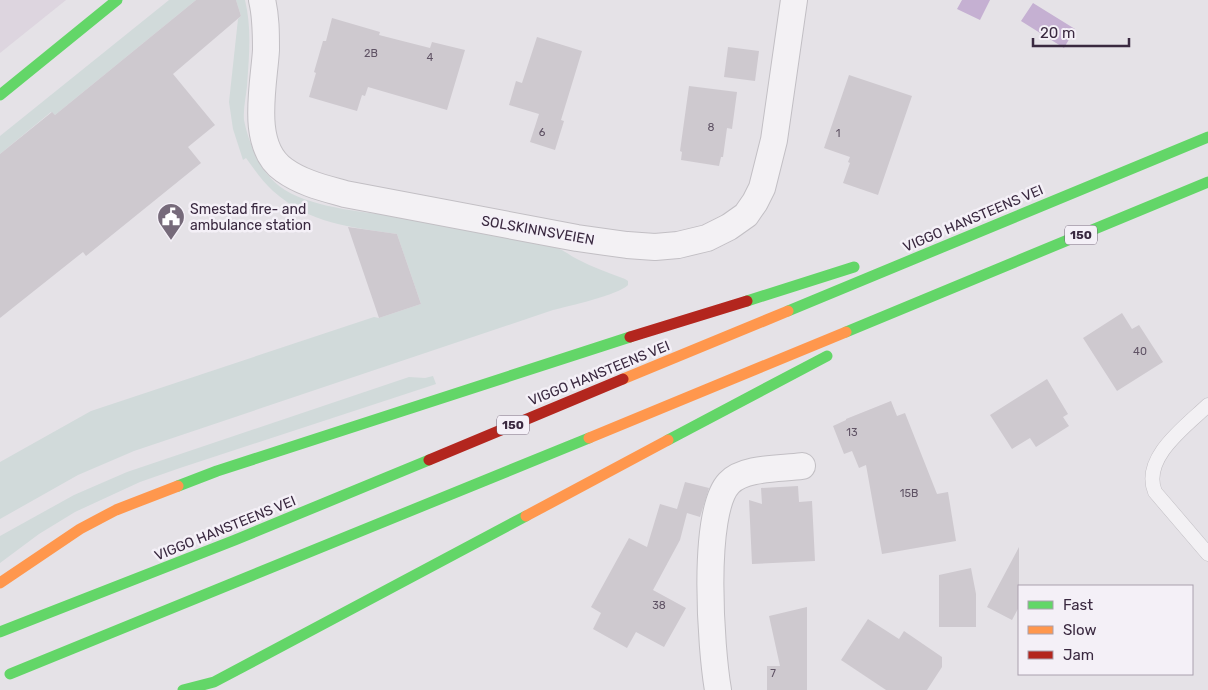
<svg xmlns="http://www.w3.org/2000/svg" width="1208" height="690" font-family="Rubik,sans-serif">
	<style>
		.built { fill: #ddd5df }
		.green { fill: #d1dada }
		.water { fill: #c5b0d2 }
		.building { fill: #cec9cf }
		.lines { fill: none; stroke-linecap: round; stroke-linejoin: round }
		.lane-casing { stroke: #c2bfc4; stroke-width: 15 }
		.street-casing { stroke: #c2bfc4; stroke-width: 28 }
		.lane { stroke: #f3f1f4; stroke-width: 14 }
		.street { stroke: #f3f1f4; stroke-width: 26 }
		.fast { stroke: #63d668; stroke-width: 11 }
		.slow { stroke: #ff974d; stroke-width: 11 }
		.jam { stroke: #b3261e; stroke-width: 11 }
		.labels { text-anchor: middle; stroke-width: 5; stroke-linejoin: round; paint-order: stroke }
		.number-label { font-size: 11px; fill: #605365 }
		.shield { fill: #f4f0f7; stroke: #726577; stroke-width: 1 }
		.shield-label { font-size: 12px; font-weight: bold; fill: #3a2940 }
		.poi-label { font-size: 14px; fill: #3a2940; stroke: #f4f0f7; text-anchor: start }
		.street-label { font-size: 14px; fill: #3a2940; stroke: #f4f0f7 }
	</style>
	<rect width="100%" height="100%" fill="#e5e2e7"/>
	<path class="built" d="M0,0h66l-66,53z"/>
	<path class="green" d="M169,0h27l-141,115 -4,-3 -51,42v-18z
		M236,0h9c7,29 4,57 2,86 -1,11 -4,23 -3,34 2,11 6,22 10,32 5,14 18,30 31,38 31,19 84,22 120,28 50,9 99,20 148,29 8,1 16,8 24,12 15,8 32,14 48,20l3,2v4c-10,10 -59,21 -75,25l-419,141 -56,24 -78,44v-57l91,-51 283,-94 5,1 42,-14 -24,-70c-47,-7 -87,-10 -124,-43 -10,-9 -19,-22 -27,-33l-3,2 -10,-31 -4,-27 9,-83 3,-3z
		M433,376l3,8 -12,4 -244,80 -40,14 -65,30 -36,22 -39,29v-27l74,-41 53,-23 282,-95 16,1z"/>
	<path class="water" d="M962,0h28l-10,20 -23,-11z
		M1033,3l42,26 -11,19 -43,-27z"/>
	<path class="building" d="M196,0h40l5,16 -68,58 42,51 -27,22 13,16 -115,93 -3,-4 -83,66v-164l52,-42 3,3z
		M332,18l48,14 -1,3 51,13 2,-6 33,8 -18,60 -79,-23 -3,9 -3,-1 -5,16 -48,-14 7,-24 -2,-1 9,-31h3z
		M537,37l45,14 -21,69 3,1 -9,29 -25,-8 9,-28 -30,-9 7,-24 6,2z
		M728,47l31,4 -4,30 -31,-4z
		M849,75l63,21 -34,99 -35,-12 7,-20 -2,-1 2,-5 -26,-9z
		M689,86l48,6 -5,37 -5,-1 -4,29h-2l-2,9 -38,-6 1,-8 -2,-1z
		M348,227l49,7 24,70 -42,14z
		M1122,313l10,16 7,-4 24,37 -46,29 -34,-53z
		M1047,379l21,35 -5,3 6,9 -33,21 -6,-9 -18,11 -22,-34z
		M891,401l6,15 8,-3 32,81 11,-2 8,49 -74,13 -16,-89 -7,3 -7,-17 -8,3 -11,-28 13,-6v-1z
		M685,482l24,6 -9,29 -13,-4 -7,27 -27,50 33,18 -22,39 -28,-15 -9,16 -34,-19 8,-16 -10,-6 38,-69 18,9 13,-43 17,5z
		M798,486l1,16 13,-1 3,60 -63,3 -3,-64 13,4 -1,-16z
		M1019,547v60l-7,13 -25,-13z
		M971,568l5,26v33h-37v-52z
		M807,607v83h-40v-24h13l-11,-50z
		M868,619l31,20 5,-8 38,26v10l-15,23h-41l-45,-30z"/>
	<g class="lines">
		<defs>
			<path id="lane" d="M1208,405c-22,21 -67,53 -53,87l53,62"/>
			<path id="street" d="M262,0c4,16 4,33 4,50 -2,35 -17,96 18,120 18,13 40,18 61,24l232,44 50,7 28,2 23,-2 29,-7 22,-11 17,-12 9,-13 7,-14 12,-48 20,-140
				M718,690c-7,-40 -17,-178 11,-207 15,-16 52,-14 73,-17"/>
		</defs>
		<use href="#lane" class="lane-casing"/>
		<use href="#street" class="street-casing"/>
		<use href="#lane" class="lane"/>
		<use href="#street" class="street"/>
		<path class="fast" d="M0,95l117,-95
			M747,301l107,-34
			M788,311l420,-174
			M846,332l362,-150
			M668,440l159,-84
			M178,486l39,-15 413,-134
			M0,632l235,-92 194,-80
			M10,674l579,-236
			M183,690l31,-8 312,-166"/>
		<path class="slow" d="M623,379l165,-68
			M589,438l257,-106
			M526,516l142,-76
			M0,583l80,-54 36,-19 62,-24"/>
		<path class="jam" d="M630,337l117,-36
			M429,460l194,-81"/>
	</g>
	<defs>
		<symbol id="civic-pin" viewBox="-11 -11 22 30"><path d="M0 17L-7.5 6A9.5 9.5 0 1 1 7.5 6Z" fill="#766a7a" stroke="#f4f0f7"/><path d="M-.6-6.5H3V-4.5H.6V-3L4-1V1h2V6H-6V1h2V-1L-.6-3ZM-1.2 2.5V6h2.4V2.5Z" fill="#fff"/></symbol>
	</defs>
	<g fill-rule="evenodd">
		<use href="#civic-pin" x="155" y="201" width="32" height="43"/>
	</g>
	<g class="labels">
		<g class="number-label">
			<text x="371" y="57">2B</text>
			<text x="430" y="61">4</text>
			<text x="711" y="131">8</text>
			<text x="542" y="136">6</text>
			<text x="838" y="137">1</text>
			<text x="1140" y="355">40</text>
			<text x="852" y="436">13</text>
			<text x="909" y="497">15B</text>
			<text x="659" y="609">38</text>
			<text x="773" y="677">7</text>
		</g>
		<g class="shield">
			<rect x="1065" y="225.5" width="32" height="19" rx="4"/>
			<rect x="497" y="415.5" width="32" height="19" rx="4"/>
		</g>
		<g class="shield-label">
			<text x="1081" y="239">150</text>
			<text x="513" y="429">150</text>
		</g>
		<g class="poi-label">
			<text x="190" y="214">Smestad fire- and<tspan x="190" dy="16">ambulance station</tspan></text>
		</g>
		<g class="street-label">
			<text transform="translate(973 218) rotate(-23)" y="5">VIGGO HANSTEENS VEI</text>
			<text transform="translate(538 230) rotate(10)" y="5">SOLSKINNSVEIEN</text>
			<text transform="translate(599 373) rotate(-22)" y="5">VIGGO HANSTEENS VEI</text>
			<text transform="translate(225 528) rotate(-22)" y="5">VIGGO HANSTEENS VEI</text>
		</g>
	</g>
	<rect x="1018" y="585" width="175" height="90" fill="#f4f0f7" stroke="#aaa0ae"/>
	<rect x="1028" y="601" width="25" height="8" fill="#63d668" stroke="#aaa0ae"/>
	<text x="1063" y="610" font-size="15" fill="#3a2940">Fast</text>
	<rect x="1028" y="626" width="25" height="8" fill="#ff974d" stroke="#aaa0ae"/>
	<text x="1063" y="635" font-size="15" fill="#3a2940">Slow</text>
	<rect x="1028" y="651" width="25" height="8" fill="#b3261e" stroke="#aaa0ae"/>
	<text x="1063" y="660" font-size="15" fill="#3a2940">Jam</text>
	<path d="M1033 38v8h96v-8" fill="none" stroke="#3a2940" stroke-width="2.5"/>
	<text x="1040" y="38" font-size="15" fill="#3a2940" stroke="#f4f0f7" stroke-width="4" paint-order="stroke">20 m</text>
</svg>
